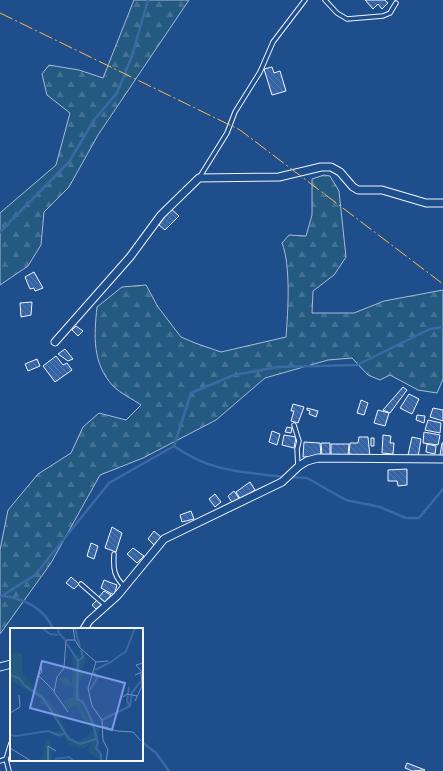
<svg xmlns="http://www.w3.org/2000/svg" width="443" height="771" font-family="'Roboto Serif',serif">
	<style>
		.forest { fill: url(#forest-firs); stroke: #a8bbd7 }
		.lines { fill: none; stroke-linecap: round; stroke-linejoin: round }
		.stream { stroke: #3b69a3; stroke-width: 2.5 }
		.building { fill: url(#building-back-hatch); stroke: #f2f6ff }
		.lane-casing { stroke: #f2f6ff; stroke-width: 5.5 }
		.street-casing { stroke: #f2f6ff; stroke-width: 9 }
		.lane { stroke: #1f4e8c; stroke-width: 3.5 }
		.street { stroke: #1f4e8c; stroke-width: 7 }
		.power { stroke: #ffb74d; stroke-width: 1; stroke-dasharray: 14 3 2 3; stroke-linecap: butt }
		.inset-river { fill: none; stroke: #3b69a3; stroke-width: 2 }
		.inset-road { fill: none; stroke: #7391ba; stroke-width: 1 }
		.view { fill: #7d9aea; fill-opacity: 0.15; stroke: #7d9aea; stroke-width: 2 }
		.inset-edge { fill: none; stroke: #f2f6ff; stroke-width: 2 }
	</style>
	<defs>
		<pattern id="forest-firs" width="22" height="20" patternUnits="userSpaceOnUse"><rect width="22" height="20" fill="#245a82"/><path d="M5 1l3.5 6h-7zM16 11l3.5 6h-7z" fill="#447295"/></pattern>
		<pattern id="building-back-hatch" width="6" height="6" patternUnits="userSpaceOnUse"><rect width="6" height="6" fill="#3563a3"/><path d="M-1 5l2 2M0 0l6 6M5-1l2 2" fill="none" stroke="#537ab1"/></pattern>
	</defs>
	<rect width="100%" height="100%" fill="#1f4e8c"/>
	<path class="forest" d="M134,0h55l-91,135 -29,52 -25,25 -3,33 -13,21 -28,19v-72l56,-48 14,-52 -23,-18 -5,-21 7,-9 30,5 24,8z
		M324,175l6,1 9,15 7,66 -12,18 -21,16 -1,22h42l30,-12 59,-11v89l-6,14 -19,-3 -28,-15 -10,5 -12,-5 -16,-17 -24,2 -63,18 -49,42 -73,38 -43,17 -49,88 -51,71v-84l8,-40 30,-36 33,-21 12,-26 16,-14 27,7 15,-15c-8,-6 -20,-11 -28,-19 -21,-23 -19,-50 -16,-79l25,-20 24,-2 12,22 23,30 14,6 26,9 65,-15c2,-26 5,-71 -4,-94l7,-8 17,1 6,-21v-36z"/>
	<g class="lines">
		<path class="stream" d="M0,232l69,-70 25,-42 23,-27 15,-37 16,-56
			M174,446c36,26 69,26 111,31
			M290,477l17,1 39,22 34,7 26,11h13l24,-29
			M3,596c21,2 42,13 50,33
			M0,597l35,-22 74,-92 65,-37 17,-53 43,-18 44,-8 79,-2 73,-36 13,-2
			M142,742l14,11 13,18"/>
	</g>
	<path class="building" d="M365,0h20l3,3 -6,6 -4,-5 -5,5z
		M272,67l2,6 6,-2 6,20 -14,4 -8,-26z
		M170,208l9,8 -14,14 -6,-5z
		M34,272l9,16 -8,3 -1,-3 -4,1 -5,-12z
		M32,302l-1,13 -10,2 -1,-14z
		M76,326l7,5 -5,5 -6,-6z
		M65,349l8,10 -5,2 -10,-7z
		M56,356l7,9 4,-2 5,7 -17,12 -12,-16z
		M37,359l3,7 -12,5 -3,-7z
		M403,387l4,3 -17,23 -7,-3z
		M409,394l10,5 -7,15 -12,-6z
		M361,400l7,3 -4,12 -7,-2z
		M293,404l11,3 -6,16 -7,-2 3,-10h-3z
		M307,408l11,3 -2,6 -7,-3 1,-3 -3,-1z
		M433,408l10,2v11l-13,-4z
		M378,410l11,3 -4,13 -11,-3z
		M417,415l8,1 -1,7 -8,-3z
		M428,420l13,3 -1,10 -15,-3z
		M287,427l5,1 -1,5 -6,-1z
		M272,431l8,3 -3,11 -8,-3z
		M424,432l16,3 -2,10 -15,-2z
		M284,435l12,2 -2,11 -12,-3z
		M383,435l8,1 -1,7h4l-1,11 -11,-1z
		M359,437h9l2,20 -21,-3 1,-11h8z
		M412,437l9,2 -3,18 -10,-2z
		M371,438h3v8h-3z
		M304,442l16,1 1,13 -18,1z
		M321,443h9v12h-8z
		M442,443h1v13l-3,-1z
		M331,444h18l-1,11h-17z
		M427,444l9,2 -1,8 -9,-2z
		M407,469v16l-9,1 -1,-5h-9v-11z
		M250,482l5,8 -14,10 -5,-8z
		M234,491l6,9 -7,4 -5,-8z
		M215,494l6,8 -6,5 -6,-8z
		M191,511l3,8 -12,3 -2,-7z
		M112,527l10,6 -6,19 -11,-4z
		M154,531l7,6 -7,8 -6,-6z
		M91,543l7,3 -4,13 -7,-3z
		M133,548l11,8 -7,7 -10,-9z
		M71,577l8,7 -5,5 -8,-6z
		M104,580l13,5 -3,10 -13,-7z
		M104,591l7,4 -6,7 -7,-4z
		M97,600l5,4 -6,5 -4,-4z
		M407,763l18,7 -13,1 -7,-3z"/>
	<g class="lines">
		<defs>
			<path id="lane" d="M325,0l12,13 10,6 36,-3 7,-3 6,-10
				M199,178l28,-45 8,-21 25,-40 13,-30 32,-42
				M294,425l5,16 -2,8 1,18
				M114,554c-1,15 0,23 11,33
				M81,584l25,22
				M0,761l6,-2
				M9,771l-3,-12 5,-16"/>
			<path id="street" d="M55,342l75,-85 31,-42 38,-37 80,-1 42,-10h10l9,5 13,15 5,3h24l44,13h17
				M84,629l5,-8 28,-25 47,-57 118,-57 17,-16 8,-5 11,-3 125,1
				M0,667l11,-3"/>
		</defs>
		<use href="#lane" class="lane-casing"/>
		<use href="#street" class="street-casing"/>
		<use href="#lane" class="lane"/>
		<use href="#street" class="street"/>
		<path class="power" d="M0,13l240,117 203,154"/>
	</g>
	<g transform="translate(10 628)">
		<rect width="133" height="133" fill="#1f4e8c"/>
		<path d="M6,24l6,2v19l37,40 7,20 12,9 11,-7 4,-6 -11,-11 -5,-13 -6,3 -6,-1 -1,-6 8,-4 2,-10 -10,-2 -6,-7h9l5,6 1,-30 14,3 -5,13 2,3 -6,8v10l5,20 16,17 -2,19 6,14 -13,-7 -2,-3 3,-7 -9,5 -12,-4 -7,-9 -3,2 -9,-4 10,-4 -12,-23 -5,-3 -5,2 2,-7 -31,-19v-24zM36,111l5,1 -2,3 4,6 -1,7 -2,5h-9z" fill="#245a82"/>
		<path class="inset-river" d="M32,0l8,6 8,1M49,0l-1,4 7,8M65,0l5,19M57,16l11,17 -1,38 6,3 9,19 6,22 -2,5 5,6v7M68,33l5,-4 -2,-7M85,42l16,-8 15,-11 9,-23M0,47l9,3 5,7 19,13 26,41 11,5 16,-5M119,59l-2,14 3,6M80,62l7,-12 -3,-6M92,92l28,-14 2,-13 8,-11M0,107l6,1 32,-5 10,4 7,-1M45,131l14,-2 5,4"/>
		<path class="inset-road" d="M63,0l2,12 4,7 17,15 -8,26 4,18 10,14 1,20 5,10 -2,11M86,34l12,-1M31,38l1,6 -4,3 16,16M125,47l7,-3 -6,-7 7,-2M113,69l4,-3 10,2M125,73l7,-15 -1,-13M58,84l-14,-20 3,-15 7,-9 2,-28h9M0,85l10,-6 -1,-12M92,98l15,5 16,1 8,9M0,120l21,13M38,133v-15l8,5"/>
		<path class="view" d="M32,33l83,22 -13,47 -82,-22z"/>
		<rect width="133" height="133" class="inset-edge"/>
	</g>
</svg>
